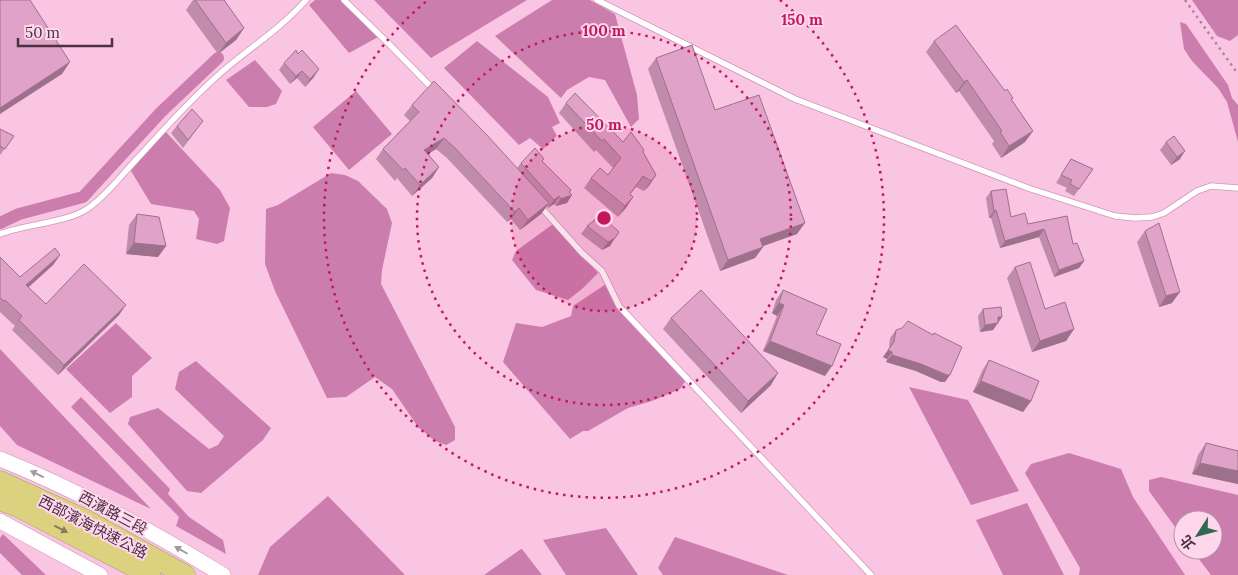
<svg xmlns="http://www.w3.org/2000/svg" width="1238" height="575" font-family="Lora,'Noto Sans TC',serif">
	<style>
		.water { fill: #cb7dae }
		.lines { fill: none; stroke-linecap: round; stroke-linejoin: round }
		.canal { stroke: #cb7dae; stroke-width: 12 }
		.lane-casing { stroke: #d295ba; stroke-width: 7 }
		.secondary-casing { stroke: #d295ba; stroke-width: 16 }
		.highway-casing { stroke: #a99969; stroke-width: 21 }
		.path { stroke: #ae859d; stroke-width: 2.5; stroke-dasharray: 2.5 4; stroke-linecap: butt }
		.lane { stroke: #fff; stroke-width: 5.5 }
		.secondary { stroke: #fff; stroke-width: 15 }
		.highway { stroke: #dbd17e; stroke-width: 20 }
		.wall { fill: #c18bac }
		.shaded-wall { fill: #9d718c }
		.building { fill: #e0a2c8; stroke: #9d718c }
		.oneway { fill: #a598a0 }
		.oneway2 { fill: #8c7a5c }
		.ring { fill: none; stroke: #c2185b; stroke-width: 2.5; stroke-dasharray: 2.5 5 }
		.labels { text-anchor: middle; stroke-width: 4; stroke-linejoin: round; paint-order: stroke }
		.street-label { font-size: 15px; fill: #4b3241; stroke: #fed7ed }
		.centre { fill: #c2185b; stroke: #fed7ed; stroke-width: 2.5 }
		.ring-label { font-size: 15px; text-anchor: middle; font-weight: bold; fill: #c2185b; stroke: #fed7ed; stroke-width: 4; stroke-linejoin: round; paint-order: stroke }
	</style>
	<rect width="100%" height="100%" fill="#f9c5e3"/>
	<path class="water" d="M315,0h27l38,36 -31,17 -40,-48z
		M374,0h153l-96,58z
		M552,0h38l25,14 22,81 2,24 -8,8 -26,-47 -16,-3 -22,13 -6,8 -66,-62z
		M1192,0h46v35l-8,6 -13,-5z
		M1180,22l6,2 42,61 4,13 6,7v37l-11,-40 -9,-14 -26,-27 -8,-12z
		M477,41l71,56 12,26 -8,4 5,9 -14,13 -13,-11 -11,7 -75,-77z
		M255,60l27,31 -6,13 -9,3h-18l-23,-27z
		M356,91l36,43 -43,36 -36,-43z
		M165,131l55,59 10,18 -6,33 -7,3 -21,-5 3,-20 -5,-8 -43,-7 -20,-33 3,-9z
		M331,173l14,2 13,6 29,28 5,14 -10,47 -1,14 74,143v13l-9,5 -11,-4 -17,-14 -26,-38 -17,-12 -29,20 -19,1 -52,-107 -10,-27 1,-55 12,-4z
		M553,224l45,49 -15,15 -15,12 -32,-10 -24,-30 4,-9z
		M606,284l8,14 74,79 -8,12 -28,12 -24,7 -40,23h-5l-13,8 -67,-77 13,-39 26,4 29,-11 2,-10z
		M116,323l36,35 -20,18v21l-22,16 -44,-44z
		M0,349l151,160 -134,-64 -17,-19z
		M196,361l75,67 -8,12 -62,53 -14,-2 -59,-67 2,-7 28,-9 51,41 9,-4 6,-9 -49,-47 4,-17z
		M909,387l59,13 51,91 -48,14z
		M81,397l89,92 -2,5 21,23 34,23 3,14 -50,-28 3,-9 -108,-110z
		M1069,453l52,16 12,28 52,78h-106l1,-7 -55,-95 6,-9z
		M1161,477l77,18v80h-27l-19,-25h21v-30h-30v18l-34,-47v-11z
		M328,496l77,79h-147l12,-28z
		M1027,503l37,72h-61l-27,-55z
		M606,528l32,47h-72l-23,-35z
		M3,534l43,41h-24l-22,-22v-15z
		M675,537l113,38h-125l-5,-7z
		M522,549l20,26h-58l37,-26z"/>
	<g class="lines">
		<path class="canal" d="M0,223l19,-9 64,-17 78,-85 57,-54"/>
		<defs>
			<path id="lane" d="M344,0l46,45 44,45
				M597,0l198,99 233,89 87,28 20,2 17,-1 12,-4 33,-22 14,-5 27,2
				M540,206l42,47 20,18 17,35 252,269
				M0,234c25,-10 66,-11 87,-25 19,-13 33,-32 48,-48 26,-28 51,-57 79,-82 30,-28 65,-48 92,-79"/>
			<path id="secondary" d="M0,459c77,31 152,72 223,116
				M0,521l100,54"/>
			<path id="highway" d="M0,481l86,39 99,55
				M0,500l18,7 132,68"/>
		</defs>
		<use href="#lane" class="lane-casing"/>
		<use href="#secondary" class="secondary-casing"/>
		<use href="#highway" class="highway-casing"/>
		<path class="path" d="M1185,0l53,74"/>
		<use href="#lane" class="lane"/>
		<use href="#secondary" class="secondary"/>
		<use href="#highway" class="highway"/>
	</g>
	<path class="wall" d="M193,0h31l20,28 -8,12 -18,14 -32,-44z
		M934,41l78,59 21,31 -8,11 -24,16 -9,-14 2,-3 -35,-50 -3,2 -30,-41z
		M298,54l16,23 -9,10 -8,-9 -7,6 -11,-14 5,-7z
		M656,58l59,52 82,124 -35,12 1,1 -8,11 -35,13 -72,-202z
		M566,103l57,39 20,10 13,23 -12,16 -8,-4 -6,7 3,3 -15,20 -34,-29 7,-10 17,-3 5,-7 -17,-18 -2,2 -35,-39z
		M412,105l105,63 4,-5 21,-1 29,28 -2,3 -2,10 -11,3 -2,-2 -6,4 -1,-2 -6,8 -21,16 -9,-11 -4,3 -60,-64 -11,-9 -8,5 11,13 -7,11 -20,18 -15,-18 -2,3 -19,-22 7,-10 27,-28 -6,-6z
		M203,121l-20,27 -12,-15 6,-7z
		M0,129l14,7 -14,19z
		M1166,142l14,17 -9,6 -11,-15z
		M1071,159l22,10 -19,27 -9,-5 2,-3 -11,-5z
		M991,191l20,26 17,7 39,-8 6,28 11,17 -5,7 -25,9 -15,-40 -39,11 -9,-30h-2l-3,-20z
		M599,213l11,33 -8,4 -21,-16 6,-8 6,-5z
		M137,214l29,32 -8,11 -32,-3 3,-29z
		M1145,231l27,72 -13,4 -22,-65z
		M60,255l-7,10 -25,22 18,17 73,11 -61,60 -46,-45 3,-4 -15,-14v-55l20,20z
		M1015,267l30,42 29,20 -8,12 -34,11 -25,-74z
		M783,290l33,44 9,42 -62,-25 14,-35 -5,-3 4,-13z
		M983,309l19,8 -9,13 -13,2 -2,-16z
		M671,318l100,67 -30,28 -78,-84z
		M896,330l49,52h-4l-25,-11 -30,-9 1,-3 -4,-2 6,-8 1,-11z
		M989,360l42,41 -8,11 -50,-20 9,-21z
		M1206,443l32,8v33l-46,-10 6,-19z"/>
	<path class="shaded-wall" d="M244,28l-8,12 -18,14 8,-11z
		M70,62l-8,12 -62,40v-6z
		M319,69l-5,8 -9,10 5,-8z
		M302,71l-5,7 -7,6 6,-8z
		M967,80l-8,11 -3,2 8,-11z
		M1033,131l-8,11 -24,16 8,-12z
		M444,138l-8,11 -19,12 7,-11z
		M1185,151l-5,8 -9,6 6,-8z
		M439,167l-7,11 -20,18 8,-11z
		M656,175l-7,11 -5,5 7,-10z
		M571,190l-4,7 5,-2 -5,8 -11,3 5,-7z
		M559,196l-5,8 -6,4 6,-8z
		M633,197l-7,11 -8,9 7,-11z
		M549,203l-8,11 -21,16 8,-10z
		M519,208l-8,11 -4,3 8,-10z
		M996,210l-5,8h-2l5,-7z
		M805,223l-8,11 -45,16 8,-11z
		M1044,229l-5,8 -39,11 5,-7z
		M615,238l-5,8 -8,4 6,-8z
		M134,243l32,3 -8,11 -32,-3z
		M763,247l-8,11 -35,13 8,-11z
		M60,255l-7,10 -33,30 6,-10z
		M1084,261l-5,7 -25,9 5,-7z
		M1180,292l-8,11 -13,4 7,-11z
		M779,303l5,2 -7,11 -5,-3z
		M126,305l-7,10 -61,60 6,-10z
		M998,317h4l-9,13 -13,2 5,-7z
		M1074,329l-8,12 -34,11 8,-11z
		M770,341l62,25 -7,10 -62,-25z
		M888,350l4,2 -5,7 -4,-2z
		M892,355l29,9 29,11 -5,7h-4l-25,-11 -30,-9z
		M778,373l-7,12 -30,28 7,-12z
		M981,381l50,20 -8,11 -50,-20z
		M1200,463l38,8v13l-46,-10z"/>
	<path class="building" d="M0,0h30l40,62 -70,46z
		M195,0h29l20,28 -18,15z
		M956,25l49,66 2,-2 6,9 -2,1 22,32 -24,15 -9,-14 2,-1 -35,-51 -3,2 -30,-41z
		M692,45l23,65 44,-15 46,128 -45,16 3,8 -35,13 -72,-202z
		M296,50l2,4 4,-4 17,19 -9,10 -8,-8 -6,5 -12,-13z
		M434,81l52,53 63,69 -21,17 -9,-12 -4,4 -60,-64 -11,-10 -20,12 15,17 -19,18 -15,-17 -2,2 -20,-21 36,-37 -7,-7z
		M575,93l48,49 8,-10 13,18 -1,2 13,23 -5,6 -8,-5 -13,18 3,3 -8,9 -34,-28 9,-10 8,7 13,-17 -17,-19 -2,2 -36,-38z
		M192,109l11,12 -15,19 -11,-14z
		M0,129l14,7 -9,13 -5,-3z
		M1174,136l11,15 -8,6 -11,-15z
		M535,148l9,11 -2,2 29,29 -2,2 3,3 -11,4 -2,-3 -5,4 -33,-37z
		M1071,159l22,10 -14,20 -9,-5 2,-4 -11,-5z
		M1006,189l5,28 14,-4 3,11 39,-8 6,28 4,-1 7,18 -25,9 -15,-41 -39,12 -9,-31 -2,1 -3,-20z
		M599,213l20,19 -4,6 -7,4 -21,-16 9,-7z
		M137,214l22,3 7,29 -32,-3z
		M1159,223l21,69 -14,4 -21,-65z
		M55,248l5,7 -34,30 20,19 38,-40 42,41 -62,60 -45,-45 3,-4 -17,-16 -1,1 -4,-3v-41l20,20z
		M1030,262l15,47 20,-7 9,27 -34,12 -25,-74z
		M701,290l77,83 -30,28 -77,-83z
		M783,290l44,19 -11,25 25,10 -9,22 -62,-25 14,-36 -5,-2z
		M1001,307l1,10h-4v6l-13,2 -2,-16z
		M908,321l25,14 1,-2 28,14 -12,28h-3l-26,-11 -29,-9v-3l-4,-2 6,-8 2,-12 6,-2z
		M989,360l50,21 -8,20 -50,-20z
		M1206,443l32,8v20l-38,-8z"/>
	<defs><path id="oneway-solid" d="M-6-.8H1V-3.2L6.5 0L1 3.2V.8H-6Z" transform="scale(1.25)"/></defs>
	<g class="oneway">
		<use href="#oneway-solid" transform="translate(37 474) rotate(-154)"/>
		<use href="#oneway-solid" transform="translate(181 550) rotate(-150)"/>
	</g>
	<use class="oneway2" href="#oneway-solid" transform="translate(61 529) rotate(27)"/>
	<circle cx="604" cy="218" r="93" fill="#c2185b" fill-opacity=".12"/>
	<g class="ring">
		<circle cx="604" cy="218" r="93"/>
		<circle cx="604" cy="218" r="187"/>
		<path d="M780 0A280 280 0 1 1 428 0"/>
	</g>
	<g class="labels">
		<g class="street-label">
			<text transform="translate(113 513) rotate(28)" y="5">西濱路三段</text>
			<text transform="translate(93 527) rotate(27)" y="5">西部濱海快速公路</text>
		</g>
	</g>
	<circle cx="604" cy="218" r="8" class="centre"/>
	<g class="ring-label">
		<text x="802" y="25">150 m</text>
		<text x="604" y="36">100 m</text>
		<text x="604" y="130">50 m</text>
	</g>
	<g transform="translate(1198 535) rotate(234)"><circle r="24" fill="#fed7ed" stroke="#b695a8"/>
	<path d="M0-4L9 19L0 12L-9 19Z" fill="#316850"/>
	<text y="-8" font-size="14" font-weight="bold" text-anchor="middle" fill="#4b3241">北</text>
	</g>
	<path d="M18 38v8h94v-8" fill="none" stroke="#4b3241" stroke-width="2.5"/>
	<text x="25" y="38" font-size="15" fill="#4b3241" stroke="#fed7ed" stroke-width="4" paint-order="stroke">50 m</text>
</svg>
